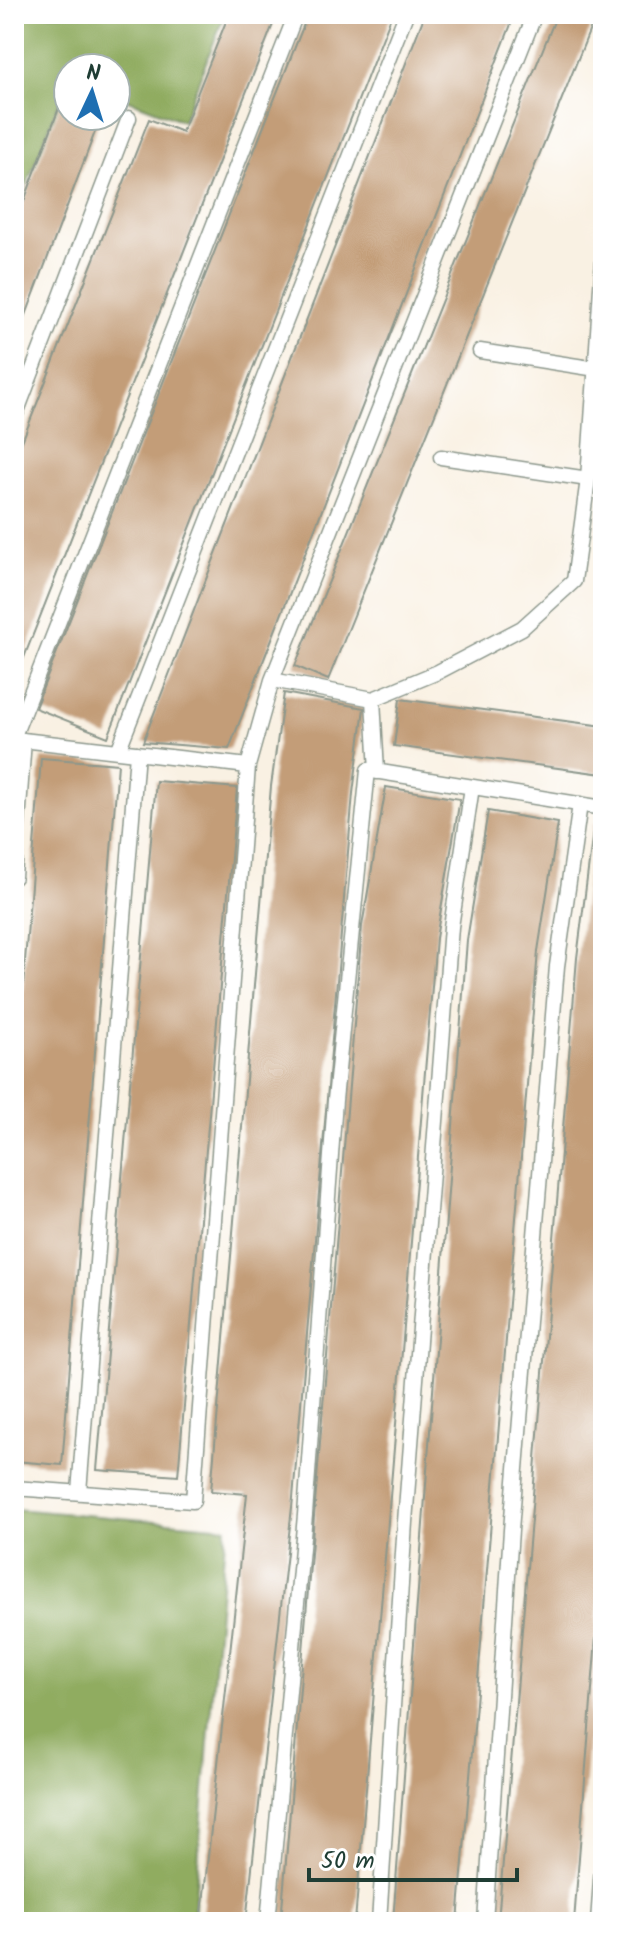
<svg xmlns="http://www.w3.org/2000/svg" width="617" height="1936" font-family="Kalam,sans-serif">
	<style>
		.forest { fill: #90ac60; stroke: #58744a; stroke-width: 2 }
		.building { fill: #c39d78 }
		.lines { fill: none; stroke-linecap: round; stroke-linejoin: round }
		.service-casing { stroke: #8c978c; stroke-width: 17 }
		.service { stroke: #fff; stroke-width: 14 }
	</style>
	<rect width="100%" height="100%" fill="#fff"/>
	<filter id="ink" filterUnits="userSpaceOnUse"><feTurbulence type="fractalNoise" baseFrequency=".0125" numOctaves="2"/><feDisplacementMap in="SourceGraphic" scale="16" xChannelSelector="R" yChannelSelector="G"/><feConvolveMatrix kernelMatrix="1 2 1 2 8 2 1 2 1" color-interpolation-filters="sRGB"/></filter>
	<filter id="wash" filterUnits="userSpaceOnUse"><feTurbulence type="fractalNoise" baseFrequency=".006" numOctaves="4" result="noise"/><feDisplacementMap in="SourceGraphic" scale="32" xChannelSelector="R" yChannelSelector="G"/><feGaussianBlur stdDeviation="1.8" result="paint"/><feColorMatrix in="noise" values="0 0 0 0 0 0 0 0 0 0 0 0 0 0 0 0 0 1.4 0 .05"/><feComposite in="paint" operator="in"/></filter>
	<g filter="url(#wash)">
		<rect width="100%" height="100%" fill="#f9f1e3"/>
		<path class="forest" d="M14,14h211l-42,107 -67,-26v-27h-48v12l-54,137z
			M14,1509l212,18 -33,395h-114l-65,-5z"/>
		<g id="blocks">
			<path class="building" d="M229,14h48l-263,669v-221l135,-343 33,13z
				M308,14h84l-284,723 -73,-29z
				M425,14h90l-286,735 -86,-7z
				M557,14h39l-268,666 -33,-14z
				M62,100l6,2v14h33l-87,231v-119z
				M284,693l80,15 -11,85 -60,705 -47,424h-45l46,-428 -36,-3 60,-705z
				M400,699l203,27v48l-209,-28z
				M41,758l77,6 -56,701 -48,-4v-360z
				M156,781l81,7 -59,688 -81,-6z
				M386,787l74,12 -24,139 -81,984h-74l81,-996z
				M488,811l70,12 -20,128 -80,971h-65l74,-982z
				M594,823l9,1v723l-29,375h-76l79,-964z"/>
		</g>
	</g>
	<g filter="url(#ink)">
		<use href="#blocks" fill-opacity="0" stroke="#8c978c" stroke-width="2"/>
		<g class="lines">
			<defs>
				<path id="service" d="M480,351l123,19
					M14,419l115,-301
					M441,457l147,22
					M272,680l101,19 4,73
					M373,699l65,-27 84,-44 52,-47 14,-102 15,-221
					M14,736l282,-722
					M14,739l234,27 24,-86 263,-666
					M118,751l288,-737
					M14,877l10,-137
					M14,1488l179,13 55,-735
					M79,1492l58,-739
					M268,1922l37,-407 30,-415 33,-330 235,38
					M379,1922l26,-400 46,-595 21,-140
					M485,1922l26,-392 46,-564 23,-162
					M598,1922l5,-70"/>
			</defs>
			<use href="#service" class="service-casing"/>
			<use href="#service" class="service"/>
		</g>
	</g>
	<rect width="617" height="1936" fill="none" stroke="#fff" stroke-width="48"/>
	<g transform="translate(92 92) rotate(4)"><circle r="38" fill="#ffffff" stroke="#a5b1ae" stroke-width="2"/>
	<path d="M0-6L14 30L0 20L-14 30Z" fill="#1f6fb2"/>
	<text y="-12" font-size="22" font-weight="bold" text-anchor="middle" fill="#1f3d34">N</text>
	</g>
	<path d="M309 1868v12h208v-12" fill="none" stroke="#1f3d34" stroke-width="4"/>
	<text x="321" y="1868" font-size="24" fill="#1f3d34" stroke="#ffffff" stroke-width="6" paint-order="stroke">50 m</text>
</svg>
